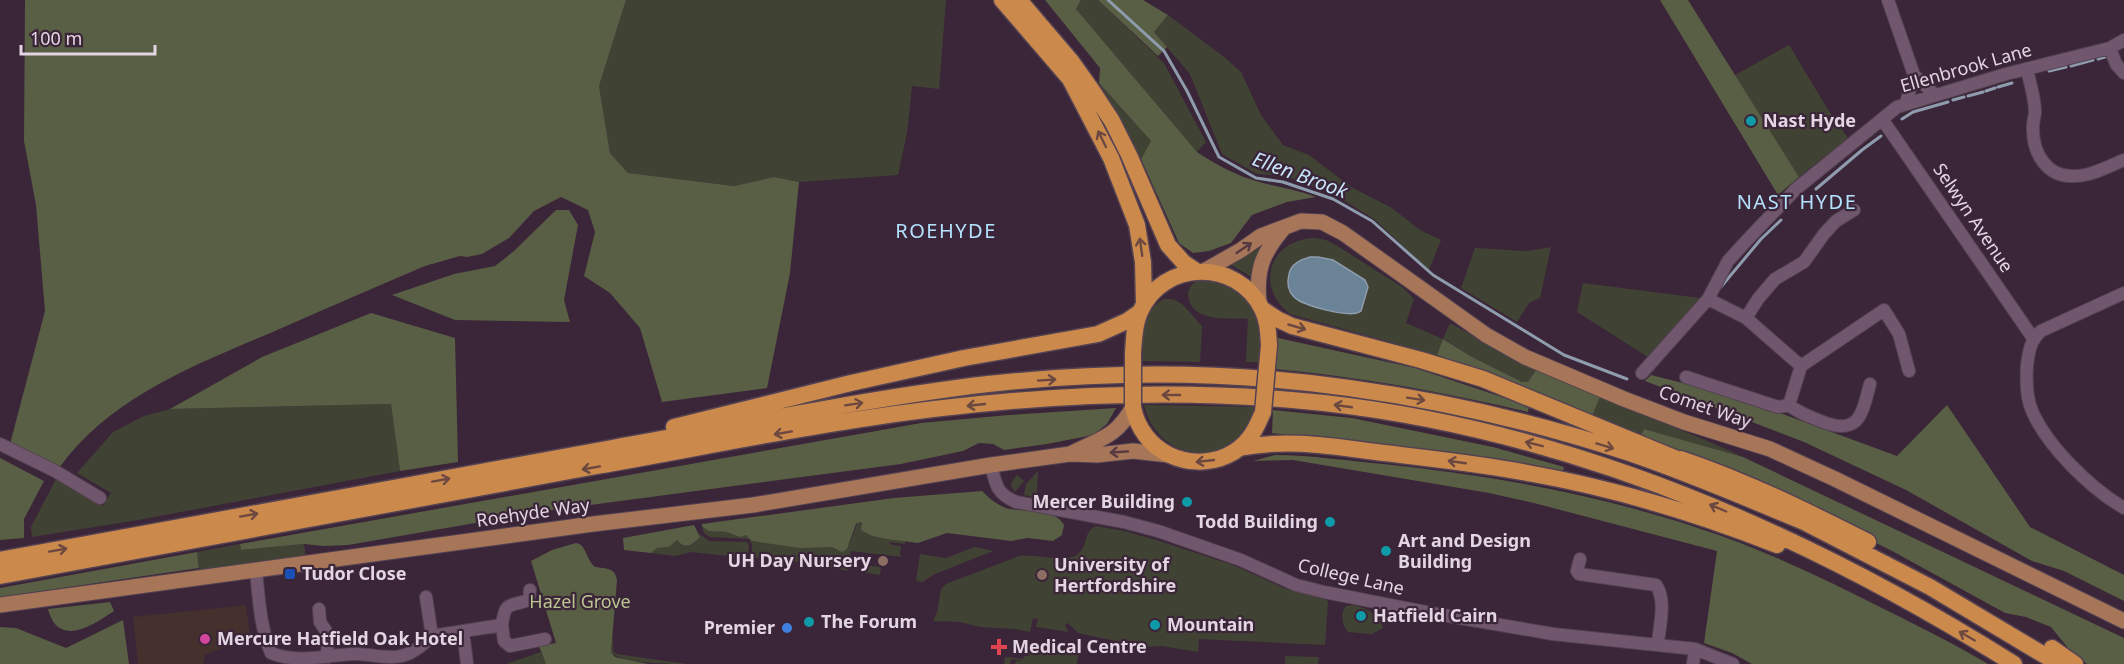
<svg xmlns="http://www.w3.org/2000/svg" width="2124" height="664" font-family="'Noto Sans',sans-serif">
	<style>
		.commercial { fill: #44302c }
		.green { fill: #404333; fill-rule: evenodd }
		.forest { fill: #595f44 }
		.water { fill: #6a8397; stroke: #8e9cad; stroke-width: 1.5 }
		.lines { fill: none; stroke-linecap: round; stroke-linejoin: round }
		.stream { stroke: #8e9cad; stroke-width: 3 }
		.minor-casing { stroke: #544252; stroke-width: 14 }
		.major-casing { stroke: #544252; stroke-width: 17 }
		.highway-casing { stroke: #544252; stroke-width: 19 }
		.minor { stroke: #70576d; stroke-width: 12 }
		.major { stroke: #a77659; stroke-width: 15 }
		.highway { stroke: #cb8a4c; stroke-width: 16 }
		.highway-bridge-casing { stroke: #544252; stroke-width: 19; stroke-linecap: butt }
		.highway-bridge { stroke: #cb8a4c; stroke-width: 16 }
		.oneway { stroke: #6d4840 }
		.oneway2 { stroke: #563941 }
		.culture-dot { fill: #0f9aa8; stroke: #3b2539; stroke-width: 2 }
		.education-dot { fill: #8d6e63; stroke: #3b2539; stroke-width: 2 }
		.transit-dot { fill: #1a4fb4; stroke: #3b2539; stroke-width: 2 }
		.shop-dot { fill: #3f7fe0; stroke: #3b2539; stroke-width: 2 }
		.hotel-dot { fill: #d1479c; stroke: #3b2539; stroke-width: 2 }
		.health-dot { fill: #e0444e; stroke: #3b2539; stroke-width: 2 }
		.labels { text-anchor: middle; stroke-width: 4.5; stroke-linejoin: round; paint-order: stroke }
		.street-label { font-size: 18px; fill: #e3d5e1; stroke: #3b2539 }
		.poi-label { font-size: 18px; font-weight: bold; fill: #e3d5e1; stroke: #3b2539; text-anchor: start }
		.park-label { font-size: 18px; fill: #bac590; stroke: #3b2539 }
		.water-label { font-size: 20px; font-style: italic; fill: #c9e6fc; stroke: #3b2539 }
		.neighbourhood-label { font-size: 20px; letter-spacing: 1.5px; fill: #b4e2fc; stroke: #3b2539 }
	</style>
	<rect width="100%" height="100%" fill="#3b2539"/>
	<path class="commercial" d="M246,605l4,31 -45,19 -2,9h-65l-5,-47z"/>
	<path class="green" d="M626,0h320l-7,89 -27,-3 -5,47 -9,42 -99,7 -25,-5 -40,9 -106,-13 -18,-20 -11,-67z
		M1081,0h17l66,63 42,79 -9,10 -121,-143z
		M1168,15l56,42 17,15 20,43 22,30 26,10 42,32 41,21 28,22 21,10 -12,30 -55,-51 -39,-24 -50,-19 -28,-2 -35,-20 -32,-80 -36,-42z
		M1789,45l38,63 21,30 -49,39 -64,-102z
		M1099,83l52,58 -10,18z
		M1315,238l11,2 10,5 66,42 12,12 -8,24 37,16 7,-16 86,47 -8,12h-6l-50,-25 -28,-18 -7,16 -147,-41c-36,-28 -20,-75 25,-76zM1333,260l32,20 3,7 -5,20 -5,7 -51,-9 -19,-22v-7l7,-12z
		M1264,243l-9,15 -4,19 -21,-13z
		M1551,247l-11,51 -11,5 -12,19 -56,-34 14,-40 53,3z
		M1199,280c30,2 55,18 60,49 2,11 0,22 0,33h-13l2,-43c-21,-1 -60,4 -60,-27l4,-8z
		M1583,283l117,15 -52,59 -71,-45z
		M1164,299c19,-2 26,16 38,27l-2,36 -57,-1c-2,-20 0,-53 21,-62z
		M1600,397c47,21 96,37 143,60l-99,-28 -3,6 -49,-19z
		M391,404l9,67 -262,49 -106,17 -1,-10 25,-48 47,27 8,-13 -34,-20 36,-41 31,-16 26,-7z
		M1144,405l111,2c-17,62 -96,60 -111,-2z
		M1037,472h1l-1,21 -4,4 -9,-2 2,-11z
		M1017,475l7,6 -9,11 -3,-4 -1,-5z
		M860,522l12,14 33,5v3l-16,-2 3,3 9,1 -1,9 2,2 -51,-6 -3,20 -18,-3 -2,-3 -76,-8v-13l-3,-5 -40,-2 -5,-4 -2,-7c10,10 14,4 24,6 5,1 9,4 14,5l7,-2 5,6 79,6 5,3 13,-5 8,-21z
		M1096,526l28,5 32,9 77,25 51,23 43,12 1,3 -3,42 -126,-6 -1,13 -36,-6 -18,1 -66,-14 -10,-10 -3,2 3,7 -32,-5 2,-8 -5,-1 -3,14 -15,-3 -35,-2 -20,-5 -27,-1 4,-9 4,-23 5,-5 73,-28c17,-3 49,9 60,-3 9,-8 4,-21 17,-27z
		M700,534l9,7 38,1 2,4 -2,12 -56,-6 -16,4 -24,-3 6,-5 12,-1 4,-5 5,-2c6,10 20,5 22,-6z
		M240,544l1,6 63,-6 2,14 -106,14 -3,-20z
		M975,547l18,4 -58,23 -13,8 -6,-1 4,-27 26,4z
		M862,565l19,2 -1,8 -19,-3z
		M1353,605c13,3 27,9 30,23l-11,6 -24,-2c-6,-7 -8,-19 -2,-26z
		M613,635v16l4,3 70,10c-19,0 -64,0 -76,-12z
		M1014,640l45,9 20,1 -2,14h-62l1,-3h7l-12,-2 -1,5h-6l1,-7 18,2 1,-3h5l1,-7 -5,-1v-2l-12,-2z
		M541,652l5,12h-40z
		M1285,656l34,1 -1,7h-33z"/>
	<path class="forest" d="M25,0h601l-27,86 11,67 18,20 106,13 40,-9 25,5 -9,91 -23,115 -105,14 -22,-74 -30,-35 -26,-17 11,-44 -7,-22 -27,-13 -27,14 -25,27 -27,16 -15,3 -7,-1 -35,10c-50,21 -100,43 -150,65 -78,33 -165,66 -216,137l-49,-24 35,-133 -9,-106 -12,-64z
		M1045,0h36l-5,9 121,143c18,12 38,23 59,29 20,6 40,8 60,16l-29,5 -35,13 -21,28 -22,8 -16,2 -14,-10 -38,-84 10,-18 -52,-58 1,-15z
		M1098,0h45l25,15 -14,17 13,15 -9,9z
		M1660,0h28l111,177 -21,18z
		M556,210h13l9,15 -14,75 6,22 -115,-2 -63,-25 62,-21 41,-8 19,-15z
		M371,313l84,25 3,124 -58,9 -9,-67 -221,5 92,-52z
		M1278,338l137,30 114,38 -1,6c-84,-20 -167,-35 -253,-43z
		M1443,339l29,18 50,25h6l8,-12 64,27 -8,19 -100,-41 -55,-20z
		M1651,375l83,21 163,60 50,-51 83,122 94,48v26l-60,-30 -32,-10 -126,-71 -102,-48 -159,-61z
		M1116,408l-9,16 -14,11 -46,9 -43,6 -11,-6 -14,-1 -16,8 -62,13 -356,47 -197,34 -25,1 -19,-2 -63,6 -1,-6 681,-121 88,-8z
		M1273,410l79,8 141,29 71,20 -2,7 -82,-16 -208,-25z
		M1644,429l99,28 381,181v26h-37l-14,-10 -22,-27 -25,-10 -21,-4 -111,-61 -111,-56 -142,-61z
		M1275,455c36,0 72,6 108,9 106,11 213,30 315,64 65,21 129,52 190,83 34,17 67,33 100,53h-236l-20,-11 -28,-10 13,-92 -183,-48 -45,-10 -196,-33 -40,1z
		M0,458l44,23 -20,38v19l-24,2z
		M982,491c7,7 14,13 24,17 17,5 48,-1 58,17l-2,10 -9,6 -25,-3 -17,3 -64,-8 -29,10 -31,-4 -15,-3 -11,-6 1,-7 -2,-1 -4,2 -9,25 -5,3 -11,-5 -31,1 -48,-7 -6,-6 -5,2c-6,-1 -10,-4 -15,-5 -10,-2 -15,3 -24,-6v-2l192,-26z
		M694,525l6,12c-7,8 -15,13 -23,3l-8,7 -12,1 -6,5 -27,-3 -1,-12z
		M576,543c11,2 10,17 19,24 11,2 20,0 22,13l-6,72 4,5 33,7h-102l-7,-18 17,-3 -25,-82 21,-11z
		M197,552l2,16 -199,29v-9z
		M110,602l4,9c-22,15 -56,37 -66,-2z
		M123,620l6,44h-129v-37l16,1 50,20z"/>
	<path class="water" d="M1310,257h8l15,3 32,20 3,7 -7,24c-9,8 -58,-5 -67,-14 -6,-6 -7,-15 -5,-23 2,-10 11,-14 21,-17z"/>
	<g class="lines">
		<path class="stream" d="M1108,0l56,51 23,40 32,66 37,21 27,4 50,17 39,22 61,54 131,80 63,24
			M2098,59l10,-3
			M2071,66l22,-6
			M2049,71l17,-4
			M1998,87l14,-4
			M1986,91l9,-3
			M1968,96l15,-4
			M1953,100l11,-3
			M1902,119l11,-7 35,-10
			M1816,189l46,-39 19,-14
			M1720,288l41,-49 20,-19"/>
		<defs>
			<path id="minor" d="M1888,0l26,75 21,20
				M2110,48l6,16 8,9
				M2027,70c3,13 8,28 8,42 0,4 -2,9 -2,14 -1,26 13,52 42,50 16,0 34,-10 49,-16
				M1906,103l8,-28
				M1882,119l151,219
				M2124,293l-83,38c-11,10 -12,20 -14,34 -1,15 -1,32 5,46 16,36 58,77 92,97
				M1708,299l38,19 55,48 -12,39c11,9 22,12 34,17 37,14 39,-9 47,-38
				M1746,318l12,-19 17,-20 29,-17 20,-28 12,-13 18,-11
				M1801,366l83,-56 15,24 10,37
				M1642,373l66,-74 20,-38 21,-23 47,-49 101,-82 109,-33 104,-26 14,-8
				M1686,377l92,30 11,-2
				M0,444l55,27 45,27
				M991,465c5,20 5,28 25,37l108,20 34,9 83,29 55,25 28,7 107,21 122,21 142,15 38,15
				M1580,559l-3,12 2,3 77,11c11,16 3,41 2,59
				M256,571c3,29 4,55 15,82 27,11 56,2 83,1 15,-1 32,6 47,2 11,-2 23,-12 31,-20l70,-11c3,-25 8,-18 27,-25l1,-10
				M426,597l6,39
				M319,609l1,13 6,9 2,26
				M502,625l2,16 6,5 35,-7
				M463,631l4,33
				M1693,664l2,-15"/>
			<path id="major" d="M1204,271l37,-21 20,-14 40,-15 21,1 21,11 143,102 39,22 99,42 60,23 86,27 65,30 289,142
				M1259,302c-3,-32 3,-48 24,-73
				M1072,453c30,-15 44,-16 61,-46
				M0,605l593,-81 160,-19 238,-40 79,-11 27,1 36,-4 36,4"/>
			<path id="highway" d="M1002,0l68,79 41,79 26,67 6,37 1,41
				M1019,0l52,61 20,28 21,32 17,34 39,90 16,18 12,8
				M1262,309l15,10 15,7 129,34 62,19 206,85
				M1133,353c1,-13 1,-28 7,-41 22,-52 97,-54 122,-3 6,12 6,23 7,36
				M1133,407c2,10 6,20 13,29 25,33 79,35 104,1 6,-8 9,-16 13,-25
				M674,427l177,-44 113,-25 134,-24 29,-13 13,-9
				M1239,448c50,-10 95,-1 145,5 49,6 99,11 149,21 83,15 165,40 244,71
				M1681,459c65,22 126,52 187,83
				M1800,520l130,67 129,77
				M0,560c204,-37 408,-74 612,-112 125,-22 250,-49 376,-64 119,-13 243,-13 361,4 95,13 189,35 280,65 62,21 122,47 182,72
				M0,576c199,-37 398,-73 597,-110 86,-15 172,-33 258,-46 154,-24 314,-34 469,-17 249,28 480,129 690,261
				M2052,648l23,16"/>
		</defs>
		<use href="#minor" class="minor-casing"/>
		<use href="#major" class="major-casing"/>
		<use href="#highway" class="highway-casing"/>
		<use href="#minor" class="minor"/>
		<use href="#major" class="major"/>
		<use href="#highway" class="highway"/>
		<defs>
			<path id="highway-bridge" d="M1133,407v-54
				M1263,412l6,-67"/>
		</defs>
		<use href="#highway-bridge" class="highway-bridge-casing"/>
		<use href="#highway-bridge" class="highway-bridge"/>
	</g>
	<defs><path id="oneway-shaft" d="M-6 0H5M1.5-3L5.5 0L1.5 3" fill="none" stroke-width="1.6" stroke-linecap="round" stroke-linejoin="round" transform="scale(1.5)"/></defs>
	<g class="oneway">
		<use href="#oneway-shaft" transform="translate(1102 139) rotate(-116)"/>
		<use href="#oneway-shaft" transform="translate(1141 247) rotate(-98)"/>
		<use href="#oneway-shaft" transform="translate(1297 327) rotate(16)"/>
		<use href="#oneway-shaft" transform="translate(1047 380) rotate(-4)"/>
		<use href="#oneway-shaft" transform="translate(1171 395) rotate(-180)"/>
		<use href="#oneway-shaft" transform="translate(1416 399) rotate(9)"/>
		<use href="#oneway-shaft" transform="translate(854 404) rotate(-9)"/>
		<use href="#oneway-shaft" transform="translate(976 405) rotate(174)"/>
		<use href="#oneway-shaft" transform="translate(1343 406) rotate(-172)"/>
		<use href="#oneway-shaft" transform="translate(783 433) rotate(170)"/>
		<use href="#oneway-shaft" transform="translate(1534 444) rotate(-166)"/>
		<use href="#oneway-shaft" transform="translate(1605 446) rotate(17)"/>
		<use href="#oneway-shaft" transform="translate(1205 461) rotate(174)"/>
		<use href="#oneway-shaft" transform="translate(1457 462) rotate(-172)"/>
		<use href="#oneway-shaft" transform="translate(591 468) rotate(170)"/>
		<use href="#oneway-shaft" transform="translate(441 480) rotate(-10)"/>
		<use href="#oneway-shaft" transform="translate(1718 508) rotate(-157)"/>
		<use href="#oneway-shaft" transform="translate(249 515) rotate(-10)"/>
		<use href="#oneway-shaft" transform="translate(58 550) rotate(-10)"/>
		<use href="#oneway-shaft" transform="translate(1967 636) rotate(-150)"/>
	</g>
	<g class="oneway2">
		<use href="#oneway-shaft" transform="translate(1244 248) rotate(-34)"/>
		<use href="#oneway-shaft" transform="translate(1119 452) rotate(176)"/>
	</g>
	<g class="culture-dot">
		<circle cx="1751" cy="121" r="6"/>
		<circle cx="1187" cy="502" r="6"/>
		<circle cx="1330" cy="522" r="6"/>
		<circle cx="1386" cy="551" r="6"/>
		<circle cx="1361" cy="616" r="6"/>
		<circle cx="809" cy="622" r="6"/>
		<circle cx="1155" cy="625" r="6"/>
	</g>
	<g class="education-dot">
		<circle cx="883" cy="561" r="6"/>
		<circle cx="1042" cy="575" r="6"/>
	</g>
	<rect class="transit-dot" x="284" y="568" width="12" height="12" rx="3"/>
	<circle class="shop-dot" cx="787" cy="628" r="6"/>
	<circle class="hotel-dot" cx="205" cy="639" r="6"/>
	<path class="health-dot" d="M996 638h6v6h6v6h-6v6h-6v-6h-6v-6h6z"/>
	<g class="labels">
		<g class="street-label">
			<text transform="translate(1966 68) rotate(-16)" y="6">Ellenbrook Lane</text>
			<text transform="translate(1973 218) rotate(56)" y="6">Selwyn Avenue</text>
			<text transform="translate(1705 407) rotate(19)" y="6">Comet Way</text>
			<text transform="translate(533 513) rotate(-8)" y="6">Roehyde Way</text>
			<text transform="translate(1351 577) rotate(13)" y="6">College Lane</text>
		</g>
		<g class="poi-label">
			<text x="1763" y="127">Nast Hyde</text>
			<text x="1175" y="508" text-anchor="end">Mercer Building</text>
			<text x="1318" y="528" text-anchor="end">Todd Building</text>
			<text x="1398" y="547">Art and Design<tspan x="1398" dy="21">Building</tspan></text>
			<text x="871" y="567" text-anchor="end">UH Day Nursery</text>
			<text x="1054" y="571">University of<tspan x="1054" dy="21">Hertfordshire</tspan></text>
			<text x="302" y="580">Tudor Close</text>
			<text x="1373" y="622">Hatfield Cairn</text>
			<text x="821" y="628">The Forum</text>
			<text x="1167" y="631">Mountain</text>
			<text x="775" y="634" text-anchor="end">Premier</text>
			<text x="217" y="645">Mercure Hatfield Oak Hotel</text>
			<text x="1012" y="653">Medical Centre</text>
		</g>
		<g class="park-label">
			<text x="580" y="608">Hazel Grove</text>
		</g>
		<g class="water-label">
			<text transform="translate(1300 175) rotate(20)" y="7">Ellen Brook</text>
		</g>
		<g class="neighbourhood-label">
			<text x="1797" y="209">NAST HYDE</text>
			<text x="946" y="238">ROEHYDE</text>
		</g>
	</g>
	<path d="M21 45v9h134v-9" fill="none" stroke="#e3d5e1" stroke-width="3"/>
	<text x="30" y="45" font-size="18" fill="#e3d5e1" stroke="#3b2539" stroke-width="4.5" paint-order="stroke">100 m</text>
</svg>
